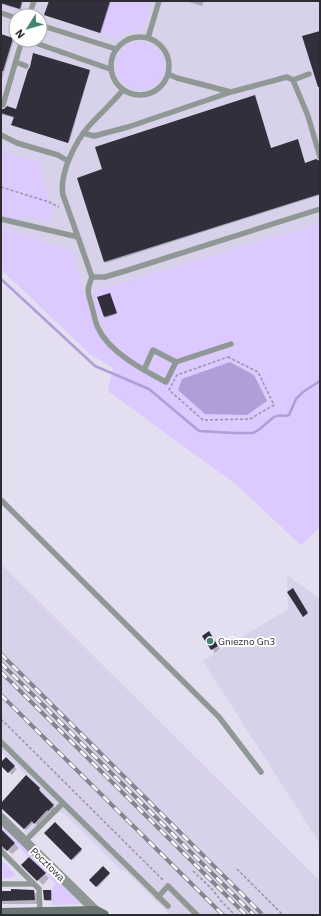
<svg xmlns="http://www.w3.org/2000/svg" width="321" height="916" font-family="'IBM Plex Sans',sans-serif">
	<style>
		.built { fill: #d8d1ea; fill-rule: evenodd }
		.green { fill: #dbc9ff }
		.water { fill: #b19dd8 }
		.shadow { fill: #0003 }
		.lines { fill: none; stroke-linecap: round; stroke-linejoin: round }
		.stream { stroke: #b19dd8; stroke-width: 2.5 }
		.building { fill: #322e3c }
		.path { stroke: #9793a1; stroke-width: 1.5; stroke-dasharray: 3 2; stroke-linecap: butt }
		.lane { stroke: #8f9895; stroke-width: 5.5 }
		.street { stroke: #8f9895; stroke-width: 10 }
		.secondary { stroke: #687571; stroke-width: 10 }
		.rail-casing { stroke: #86838f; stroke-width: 4 }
		.rail { stroke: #fff; stroke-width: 2.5; stroke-dasharray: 8; stroke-linecap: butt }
		.poi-dot { fill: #438475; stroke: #fff; stroke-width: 1.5 }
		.labels { text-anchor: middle; stroke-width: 4; stroke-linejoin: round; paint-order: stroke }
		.poi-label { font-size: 10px; fill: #2d2b32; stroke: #fff; text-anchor: start }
		.street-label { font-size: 10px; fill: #2d2b32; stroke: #fff }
	</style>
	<rect width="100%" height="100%" fill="#e3def0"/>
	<path class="built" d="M1,1h319v526l-19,18 -64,-60 -129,-94 5,-23 -23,-14 -89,-85zM16,16h24v24h-24z
		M1,564l319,317v34h-149l-45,-43 -6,-3 -55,-55 -5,-2 -4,2 -24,25 -21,-21 29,-30 -39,-37z
		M287,575l33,24v245l-117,-183 85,-52z"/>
	<path class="green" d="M110,1h42l-8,26 -4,3 -13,2 -10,6 -17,-5z
		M116 66a24 24 0 1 1 48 0a24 24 0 1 1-48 0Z
		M1,152l37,9c5,17 9,35 16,52l-4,10 -24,-7 -4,1 -4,4 -17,-6z
		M320,223v304l-19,18 -64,-60 -129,-94 5,-23 -23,-14 -89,-85v-41l70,22 25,81 9,14 16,12 3,-5c-23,-18 -24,-33 -32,-60z
		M1,825l80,79 -29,1 -1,-15 5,-6 -55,-55z
		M1,859l13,13 1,4 -5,2 -9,1z"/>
	<path class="water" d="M230,362l24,13 13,26 -20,14 -42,-1 -27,-24 4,-11z"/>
	<path class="shadow" d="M1,1h22l-2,9 -20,-6z
		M50,1h61l-10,32 -54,-17 -1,-1z
		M186,1h18l-2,5z
		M1,35l13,5 -13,42z
		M89,71l1,1 -21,71 -55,-17 -2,-1 2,-7 -13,-4v-4h16z
		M255,97l16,52 27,-7 7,22 15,-2v33l-214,68 -1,-2 -1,-91z
		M110,294l7,20 -11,4 -1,-2z
		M209,633l11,16 -5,4 -12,-17z
		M6,759l11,10 -5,6 -11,-11z
		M26,777l15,14 -1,1 15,16 -4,4 -1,-1 -13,14 -3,-3 -8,8 -25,-23v-3z
		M55,824l27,27 -9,9 -28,-27z
		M1,830l18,18 -7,6 -7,-6 -1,2 -3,-3z
		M29,859l20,19 -6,7 -20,-20z
		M103,867l7,7 -12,13 -8,-7z
		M51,891l1,1v9h-6l-1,-1z
		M1,892h33l4,3v9h-37z"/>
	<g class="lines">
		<path class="stream" d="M1,279l94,87 54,23 50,42 36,2h18c9,-4 14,-11 21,-16 5,-3 10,0 15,-2l7,-16 7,-7 17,-11"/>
	</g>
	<path class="building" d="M1,1h21l-2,8 -19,-6z
		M49,1h61l-10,32 -56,-18z
		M320,31v56h-2l-16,-51z
		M1,34l12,4 -10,33h-2z
		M33,53l57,17 -22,73 -57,-18 3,-8 -13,-4v-4h3l3,-3 9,3 12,-39 2,-3z
		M255,95l16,53 27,-9 7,24 11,-4 4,2v33l-216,68 -27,-84 25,-9 -7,-22z
		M110,293l7,20 -13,4 -7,-20z
		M293,588l15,25 -5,4 -16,-25z
		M209,631l9,15 -7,4 -9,-14z
		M6,757l9,9 -7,7 -7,-7v-4z
		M26,775l14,13 -1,2 15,15 -6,6 -1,-1 -13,14 -2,-3 -8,8 -23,-21v-5z
		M55,822l27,27 -11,11 -27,-27z
		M1,829l14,14 -8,8 -6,-6z
		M29,857l17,16 -9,8 -16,-16z
		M103,866l7,7 -14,14 -7,-7z
		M11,889l23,1 1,10 -34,1v-10h10z
		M43,890h8v10h-7z"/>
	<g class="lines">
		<path class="path" d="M1,187l48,15 10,5
			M228,357l30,15 16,33 -24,14 -47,1 -34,-30 8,-15z
			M1,719l162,161
			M237,869l46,46
			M193,871l20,19 8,11 14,14"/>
		<path class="lane" d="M1,13l15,5
			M29,16l5,-15
			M40,25l76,24
			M111 66a29 29 0 1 1 58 0a29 29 0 1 1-58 0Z
			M148,38l11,-37
			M27,40l83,29
			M16,62l10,4
			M168,74l9,4 54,14 56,-15 6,3 15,36 12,41
			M293,80l16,-6
			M3,105l19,-65
			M83,133l11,3 34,-9 103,-35
			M1,135l16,8 41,12 10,6
			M1,219l77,18 14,40c-6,15 -4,15 0,30 2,7 3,15 6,21 11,24 45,42 68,54l10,-20 55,-18
			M78,237l-15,-42c-4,-21 12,-53 26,-69 11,-12 23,-23 34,-36
			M92,277h13l20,-6 195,-62
			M144,370l9,-20 23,12
			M1,500l218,217 42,55
			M1,742l167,164
			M25,841l38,-38
			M1,851l33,33
			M1,884h33l5,5 1,24
			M158,897l10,-11 29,29"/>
		<path class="street" d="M1,818l95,93"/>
		<path class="secondary" d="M1,913l95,-2 8,4"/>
		<defs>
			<path id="rail" d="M1,654l262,261
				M1,663l253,252
				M1,672l245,243
				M1,695l222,220"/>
		</defs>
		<use href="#rail" class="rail-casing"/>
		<use href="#rail" class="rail"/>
	</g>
	<circle class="poi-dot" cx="210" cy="641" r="4"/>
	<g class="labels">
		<g class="poi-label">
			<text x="218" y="645">Gniezno Gn3</text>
		</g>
		<g class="street-label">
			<text transform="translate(48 864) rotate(44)" y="4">Pocztowa</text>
		</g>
	</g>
	<rect width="321" height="916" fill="none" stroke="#2d2b32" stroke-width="4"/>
	<g transform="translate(28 28) rotate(233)"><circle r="19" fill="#ffffff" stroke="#abaaad"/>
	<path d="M0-3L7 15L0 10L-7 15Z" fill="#438475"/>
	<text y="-6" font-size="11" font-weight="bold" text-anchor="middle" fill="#2d2b32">N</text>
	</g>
</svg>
